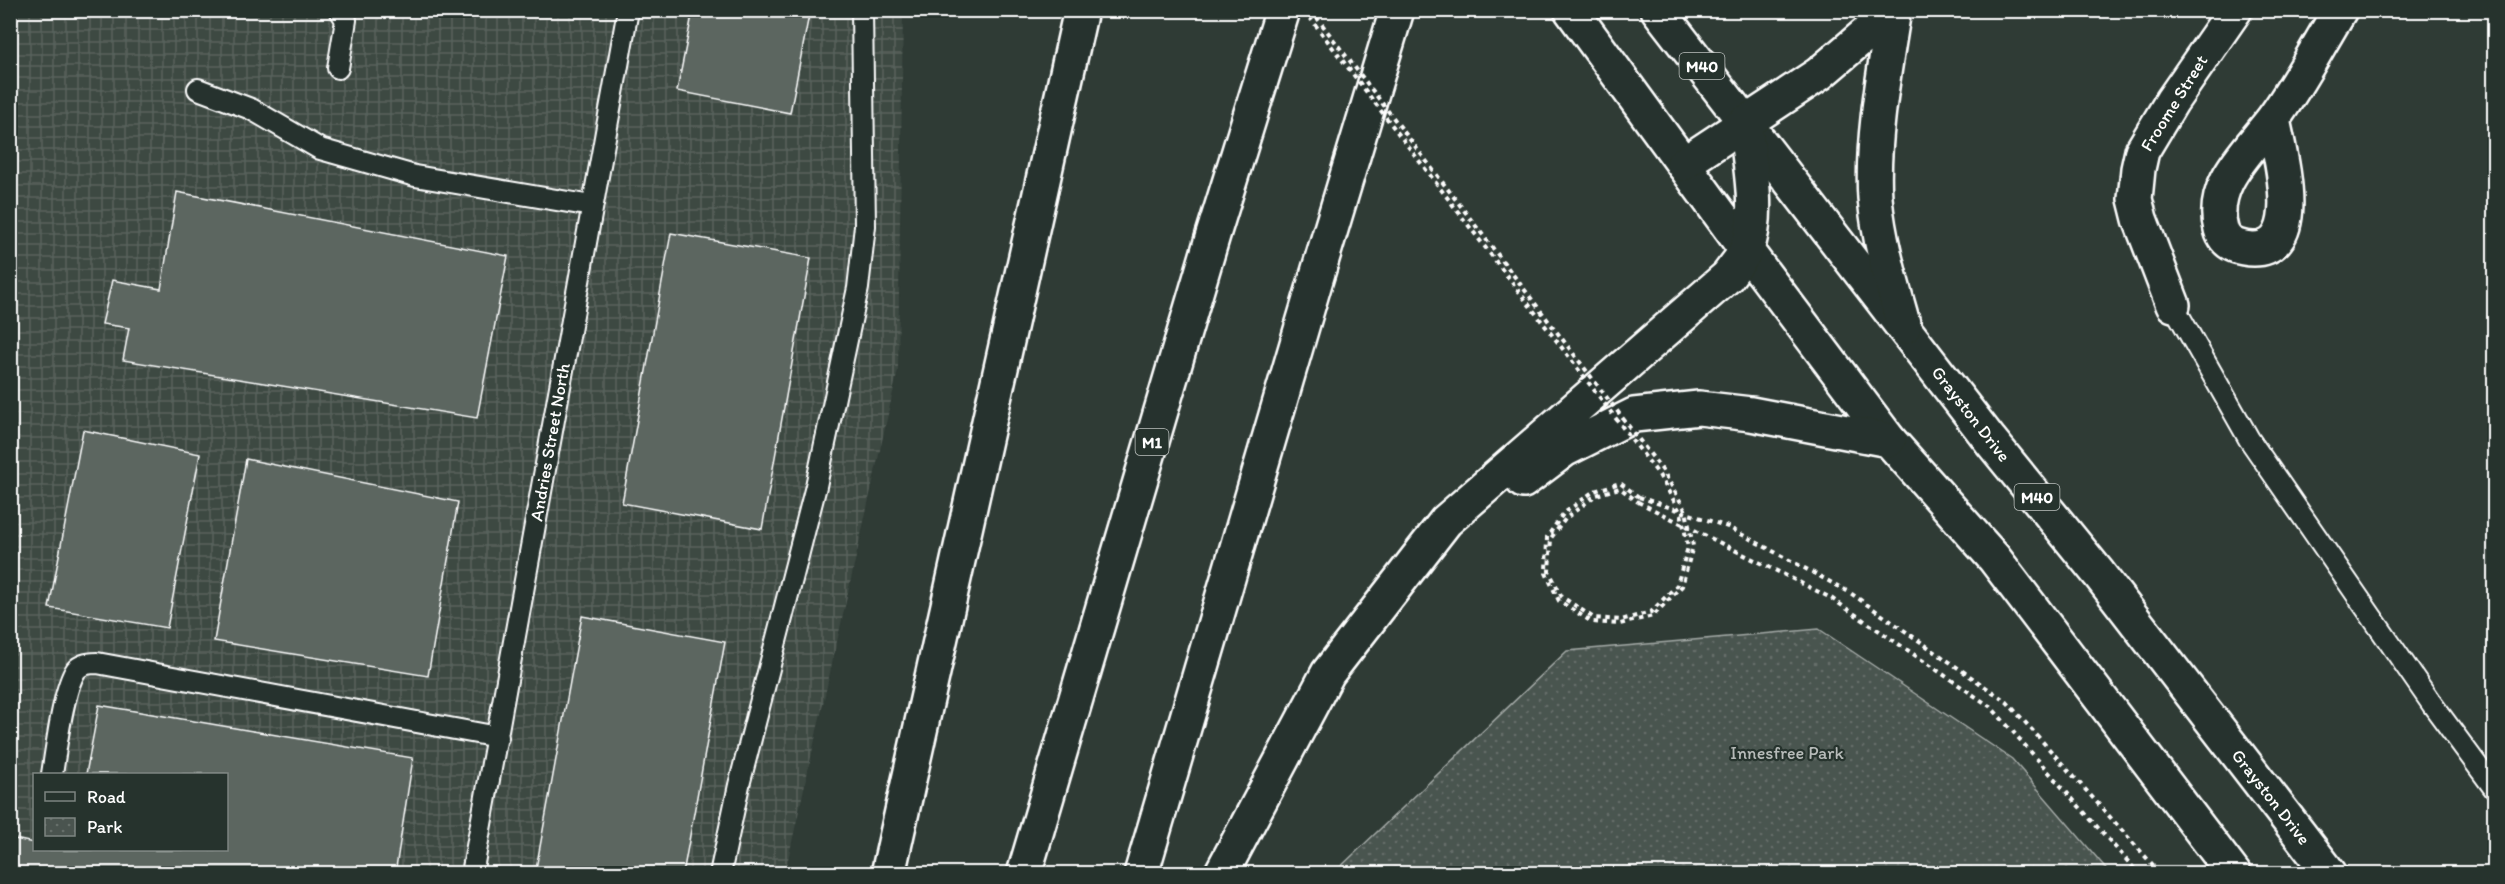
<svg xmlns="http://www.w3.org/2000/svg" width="2505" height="884" font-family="Itim,sans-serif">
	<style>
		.industrial { fill: url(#industrial-grid); fill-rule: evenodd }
		.park { fill: url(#park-dots); stroke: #a4aaa7; stroke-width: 1.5 }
		.building { fill: #5b6661; stroke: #fff; stroke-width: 1.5 }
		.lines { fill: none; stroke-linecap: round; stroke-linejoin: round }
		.service-casing { stroke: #fff; stroke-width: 24 }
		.minor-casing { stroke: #fff; stroke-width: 38 }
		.primary-casing { stroke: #fff; stroke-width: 38 }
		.motorway-casing { stroke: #fff; stroke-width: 38 }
		.path { stroke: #fff; stroke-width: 4; stroke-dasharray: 4.5 4.5; stroke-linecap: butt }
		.service { stroke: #26332d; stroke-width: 20 }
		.minor { stroke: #26332d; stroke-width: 33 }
		.primary { stroke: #26332d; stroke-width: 33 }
		.motorway { stroke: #26332d; stroke-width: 33 }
		.path-bridge { stroke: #fff; stroke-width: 4; stroke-dasharray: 4.5 4.5; stroke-linecap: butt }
		.labels { text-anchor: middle; stroke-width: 4.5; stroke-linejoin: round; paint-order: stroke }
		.shield { fill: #26332d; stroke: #bec2c0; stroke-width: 1.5 }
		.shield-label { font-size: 16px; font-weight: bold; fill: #fff }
		.street-label { font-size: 18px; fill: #fff; stroke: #26332d }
		.park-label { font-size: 18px; fill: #b7bbb9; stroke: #26332d }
	</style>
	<defs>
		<pattern id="industrial-grid" width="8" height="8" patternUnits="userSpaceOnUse" patternTransform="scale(1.5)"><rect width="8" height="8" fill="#3c4842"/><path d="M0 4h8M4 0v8" fill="none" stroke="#59635e"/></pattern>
		<pattern id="park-dots" width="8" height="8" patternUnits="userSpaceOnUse" patternTransform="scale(1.5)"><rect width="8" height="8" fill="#4a544f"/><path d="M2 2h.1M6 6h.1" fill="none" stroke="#656e69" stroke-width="1.8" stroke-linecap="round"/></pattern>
	</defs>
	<rect width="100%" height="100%" fill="#2f3b35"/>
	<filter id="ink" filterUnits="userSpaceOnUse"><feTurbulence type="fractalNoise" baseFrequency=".0167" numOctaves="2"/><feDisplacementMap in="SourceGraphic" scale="12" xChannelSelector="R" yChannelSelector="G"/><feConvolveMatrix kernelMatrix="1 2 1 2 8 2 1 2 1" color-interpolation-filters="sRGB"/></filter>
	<g filter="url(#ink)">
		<path class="industrial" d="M10,11h893l-5,359 -113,503h-774zM34,774h192v76h-192z"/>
		<path class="park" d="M1819,629l193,130 98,114h-776l233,-222z"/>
		<path class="building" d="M693,10h117l-20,103 -113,-22z
			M177,192l331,64 -31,162 -354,-58 6,-32 -27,-4 10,-44 49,9z
			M671,233l140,25 -49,271 -140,-26z
			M83,430l117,24 -33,174 -118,-20z
			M246,459l212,43 -30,174 -214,-35z
			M582,616l143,26 -42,232h-148z
			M99,705l314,53 -18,116h-385v-36l24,5v7h192v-76h-140z"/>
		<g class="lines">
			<defs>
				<path id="service" d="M338,68l8,-48 -6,-10
					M198,89l53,20 69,40 95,27 177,30
					M2173,305l76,134 183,265 62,84
					M52,774c4,-24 11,-85 24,-104 5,-6 13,-7 21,-7l401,74
					M472,874l156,-864
					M720,874l19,-89 77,-299 42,-198 7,-62 -3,-216"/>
				<path id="minor" d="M2273,119c6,34 38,141 -29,129 -11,-2 -20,-7 -23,-19 -12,-45 28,-78 52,-110 25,-34 45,-73 67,-109
					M2173,305l-33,-86 -5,-20 3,-30 4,-18 30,-50 63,-91"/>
				<path id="primary" d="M1571,10l175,240 143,190 105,118 240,316
					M1658,10l332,430 109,134 231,300"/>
				<path id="motorway" d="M1894,10c-9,57 -23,132 -19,188 4,44 17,86 29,129
					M1683,164l136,-90 74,-63
					M1523,481l41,-31 70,-35 65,-7 52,6 138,26
					M888,874l193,-864
					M1024,874l189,-639 70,-225
					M1141,874l175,-595 81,-269
					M1221,874l107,-201 118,-152 282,-245c6,-9 15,-18 19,-28 14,-34 2,-89 -2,-126"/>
			</defs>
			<use href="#service" class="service-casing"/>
			<use href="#minor" class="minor-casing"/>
			<use href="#primary" class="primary-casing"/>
			<use href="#motorway" class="motorway-casing"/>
			<path class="path" d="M1639,497l89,30 121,65 158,110 154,172
				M1638,502l193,96 160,109 148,167"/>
			<use href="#service" class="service"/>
			<use href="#minor" class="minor"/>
			<use href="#primary" class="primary"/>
			<use href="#motorway" class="motorway"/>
			<path class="path-bridge" d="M1304,10l355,465 22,38 7,34 -11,38 -26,27 -30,8 -27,-2 -32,-21 -13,-26 2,-33 15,-20 30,-23 24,-7 18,14
				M1311,10l352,461 23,40 7,35 -11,40 -29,30 -33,8 -28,-2 -33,-21 -13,-28 1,-36 16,-23 31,-23 26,-8 19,14"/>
		</g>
	</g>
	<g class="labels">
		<g class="shield">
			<rect x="1679.5" y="53" width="45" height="26" rx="4.5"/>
			<rect x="1135.5" y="429" width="33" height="26" rx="4.5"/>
			<rect x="2014.5" y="484" width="45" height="26" rx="4.5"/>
		</g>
		<g class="shield-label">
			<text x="1702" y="72">M40</text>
			<text x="1152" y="448">M1</text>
			<text x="2037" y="503">M40</text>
		</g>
		<g class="street-label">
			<text transform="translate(2174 103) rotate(-58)" y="6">Froome Street</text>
			<text transform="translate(1971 414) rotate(52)" y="6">Grayston Drive</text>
			<text transform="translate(550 442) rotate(-80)" y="6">Andries Street North</text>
			<text transform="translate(2271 797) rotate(52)" y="6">Grayston Drive</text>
		</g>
		<g class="park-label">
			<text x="1787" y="759">Innesfree Park</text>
		</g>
	</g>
	<rect width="2505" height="884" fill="none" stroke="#26332d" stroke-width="36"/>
	<rect x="18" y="18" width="2469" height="848" fill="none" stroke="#fff" stroke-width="2" filter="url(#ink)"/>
	<rect x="33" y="773" width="195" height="78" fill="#26332d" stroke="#7d8581" stroke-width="1.5"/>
	<rect x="45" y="792" width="30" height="9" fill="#26332d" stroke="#7d8581" stroke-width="1.5"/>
	<text x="87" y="803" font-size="18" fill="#ffffff">Road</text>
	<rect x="45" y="818" width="30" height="18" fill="url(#park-dots)" stroke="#7d8581" stroke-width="1.5"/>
	<text x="87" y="833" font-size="18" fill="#ffffff">Park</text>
</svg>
